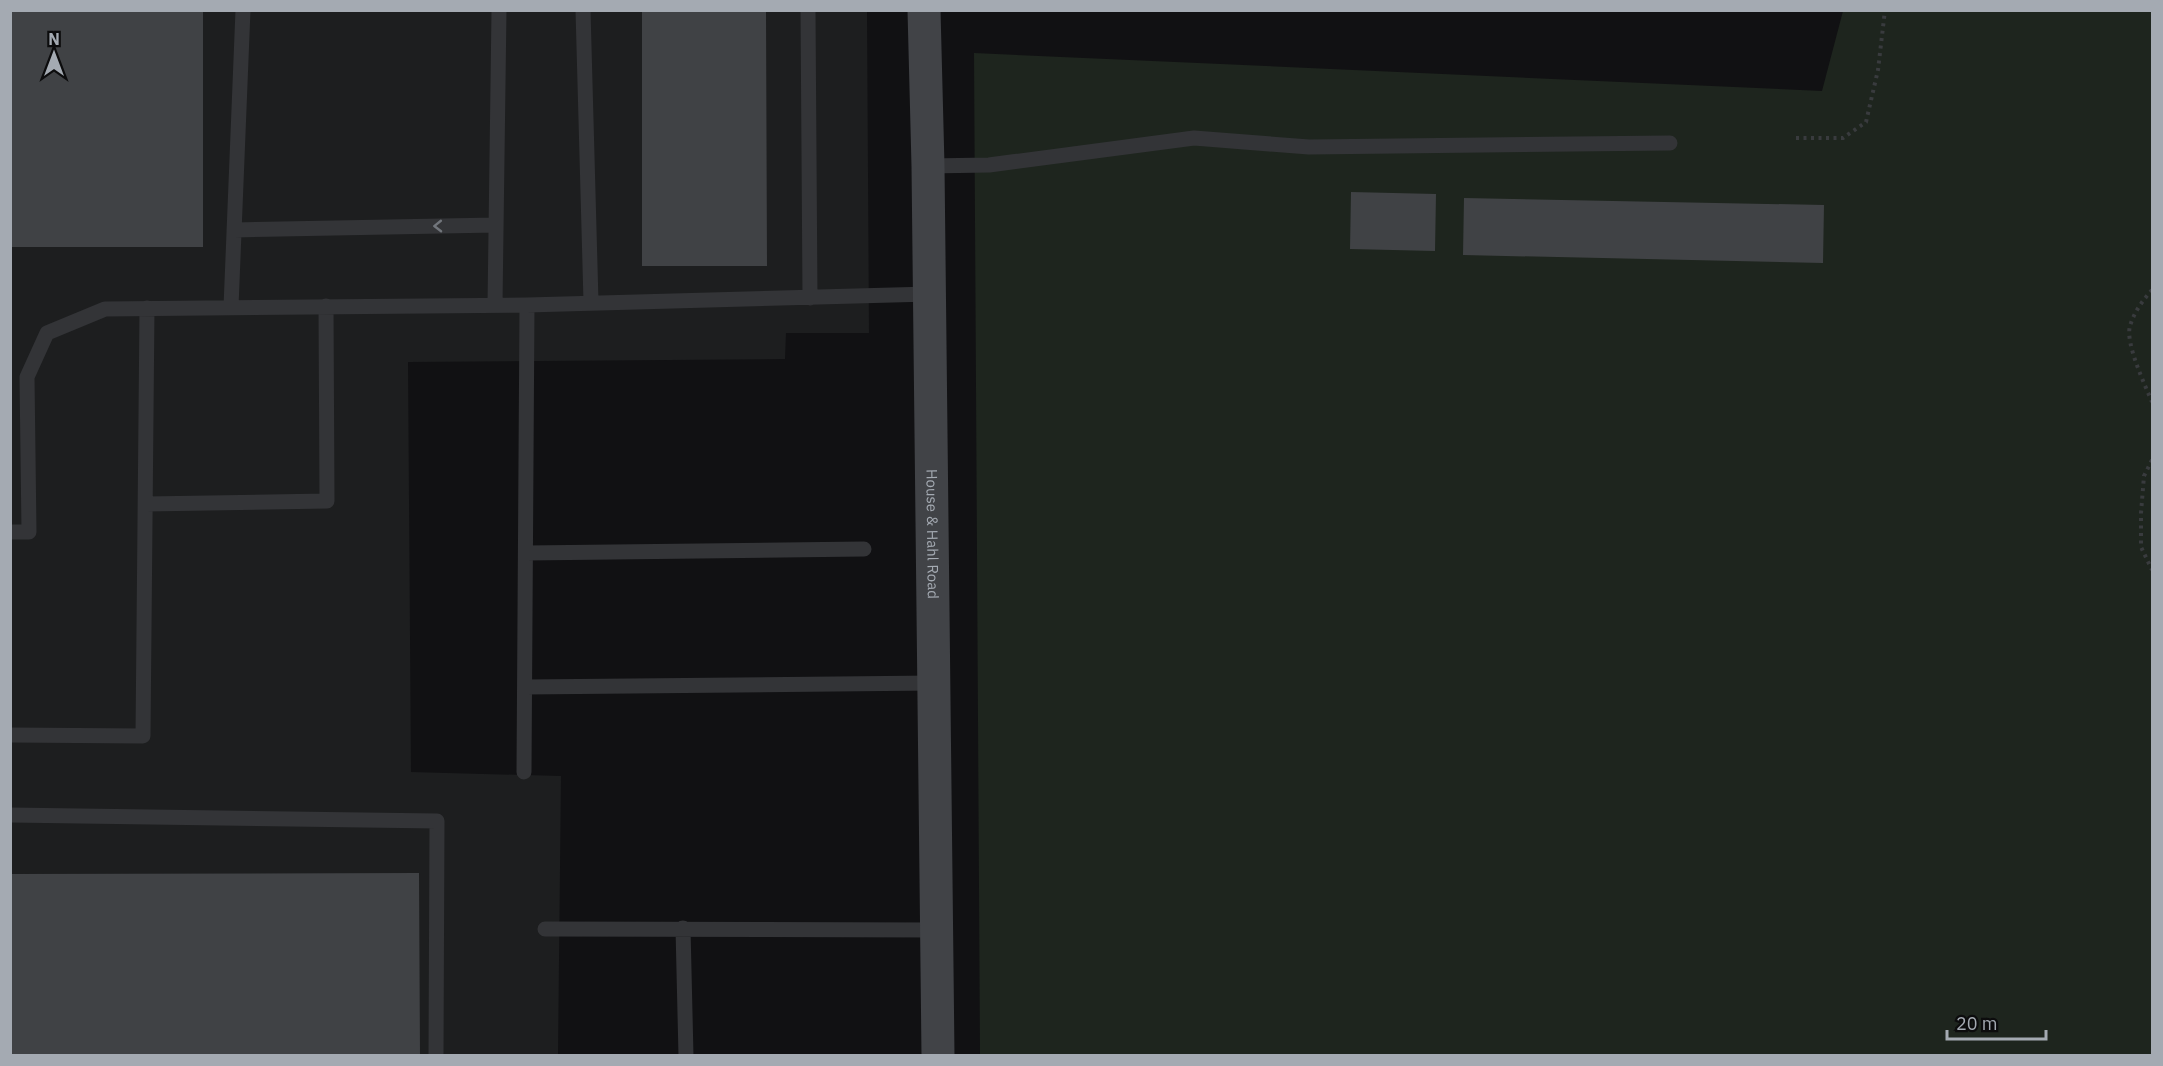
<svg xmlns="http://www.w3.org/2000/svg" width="2163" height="1066" font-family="'IBM Plex Sans',sans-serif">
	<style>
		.built { fill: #1d1e1f }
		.green { fill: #1e251e }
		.building { fill: #404245 }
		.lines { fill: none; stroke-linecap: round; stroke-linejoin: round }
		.path { stroke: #393b3e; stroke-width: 4; stroke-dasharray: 3 4.5; stroke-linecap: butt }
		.lane { stroke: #333437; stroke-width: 15 }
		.secondary { stroke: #414347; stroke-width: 33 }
		.oneway { stroke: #71757b }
		.labels { text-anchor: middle; stroke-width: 4.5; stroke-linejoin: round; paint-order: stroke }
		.street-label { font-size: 15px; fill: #a4aab2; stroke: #0c0c0d }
	</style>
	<rect width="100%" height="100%" fill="#111113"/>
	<path class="built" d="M10,11h857l2,322h-83l-1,26 -377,3 3,410 150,4 -3,279h-547z"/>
	<path class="green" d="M1843,11h309v1044h-1172l-6,-1002 848,38z"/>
	<path class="building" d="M10,10h193v237h-193z
		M642,10h124l1,256h-125z
		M1351,192l85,2 -1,57 -85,-2z
		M1464,198l360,7 -1,58 -360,-8z
		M419,873l1,183h-410v-182z"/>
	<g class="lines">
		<path class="path" d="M1796,138h47l23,-16 12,-52 7,-60
			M2152,290c-9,10 -18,22 -22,36 -5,17 15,59 22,76
			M2152,460l-8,16 -3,37v34l11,23"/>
		<path class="lane" d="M583,10l8,292
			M808,10l2,288
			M928,166l61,-1 205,-27 115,9 361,-4
			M234,230l262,-5
			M495,305l4,-295
			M231,307l12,-297
			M146,504l181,-3 -1,-195
			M10,532h19l-2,-155 20,-44 58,-24 422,-4 403,-11
			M526,553l338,-4
			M525,687l409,-4
			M10,735l133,1 4,-428
			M524,772l3,-467
			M10,815l427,6 -1,235
			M683,928l3,128
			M545,929l391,1"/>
		<path class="secondary" id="s1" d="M924,10l4,156 10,890"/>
	</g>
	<defs><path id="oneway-chevron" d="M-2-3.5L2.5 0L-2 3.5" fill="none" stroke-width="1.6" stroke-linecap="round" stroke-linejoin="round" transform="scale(1.5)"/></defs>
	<use class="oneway" href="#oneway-chevron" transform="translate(438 226) rotate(179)"/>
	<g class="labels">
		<g class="street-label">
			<text dy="5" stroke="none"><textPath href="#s1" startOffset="524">House &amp; Hahl Road</textPath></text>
		</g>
	</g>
	<rect width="2163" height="1066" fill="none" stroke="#a4aab2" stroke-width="24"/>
	<g transform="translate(54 54)" stroke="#0c0c0d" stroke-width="4.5" paint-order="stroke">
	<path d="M0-4.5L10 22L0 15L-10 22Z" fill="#a4aab2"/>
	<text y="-9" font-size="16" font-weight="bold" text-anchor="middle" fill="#a4aab2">N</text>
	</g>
	<path d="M1947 1030v9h99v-9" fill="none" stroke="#a4aab2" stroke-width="3"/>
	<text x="1956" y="1030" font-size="18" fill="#a4aab2" stroke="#0c0c0d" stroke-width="4.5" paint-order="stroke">20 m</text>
</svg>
